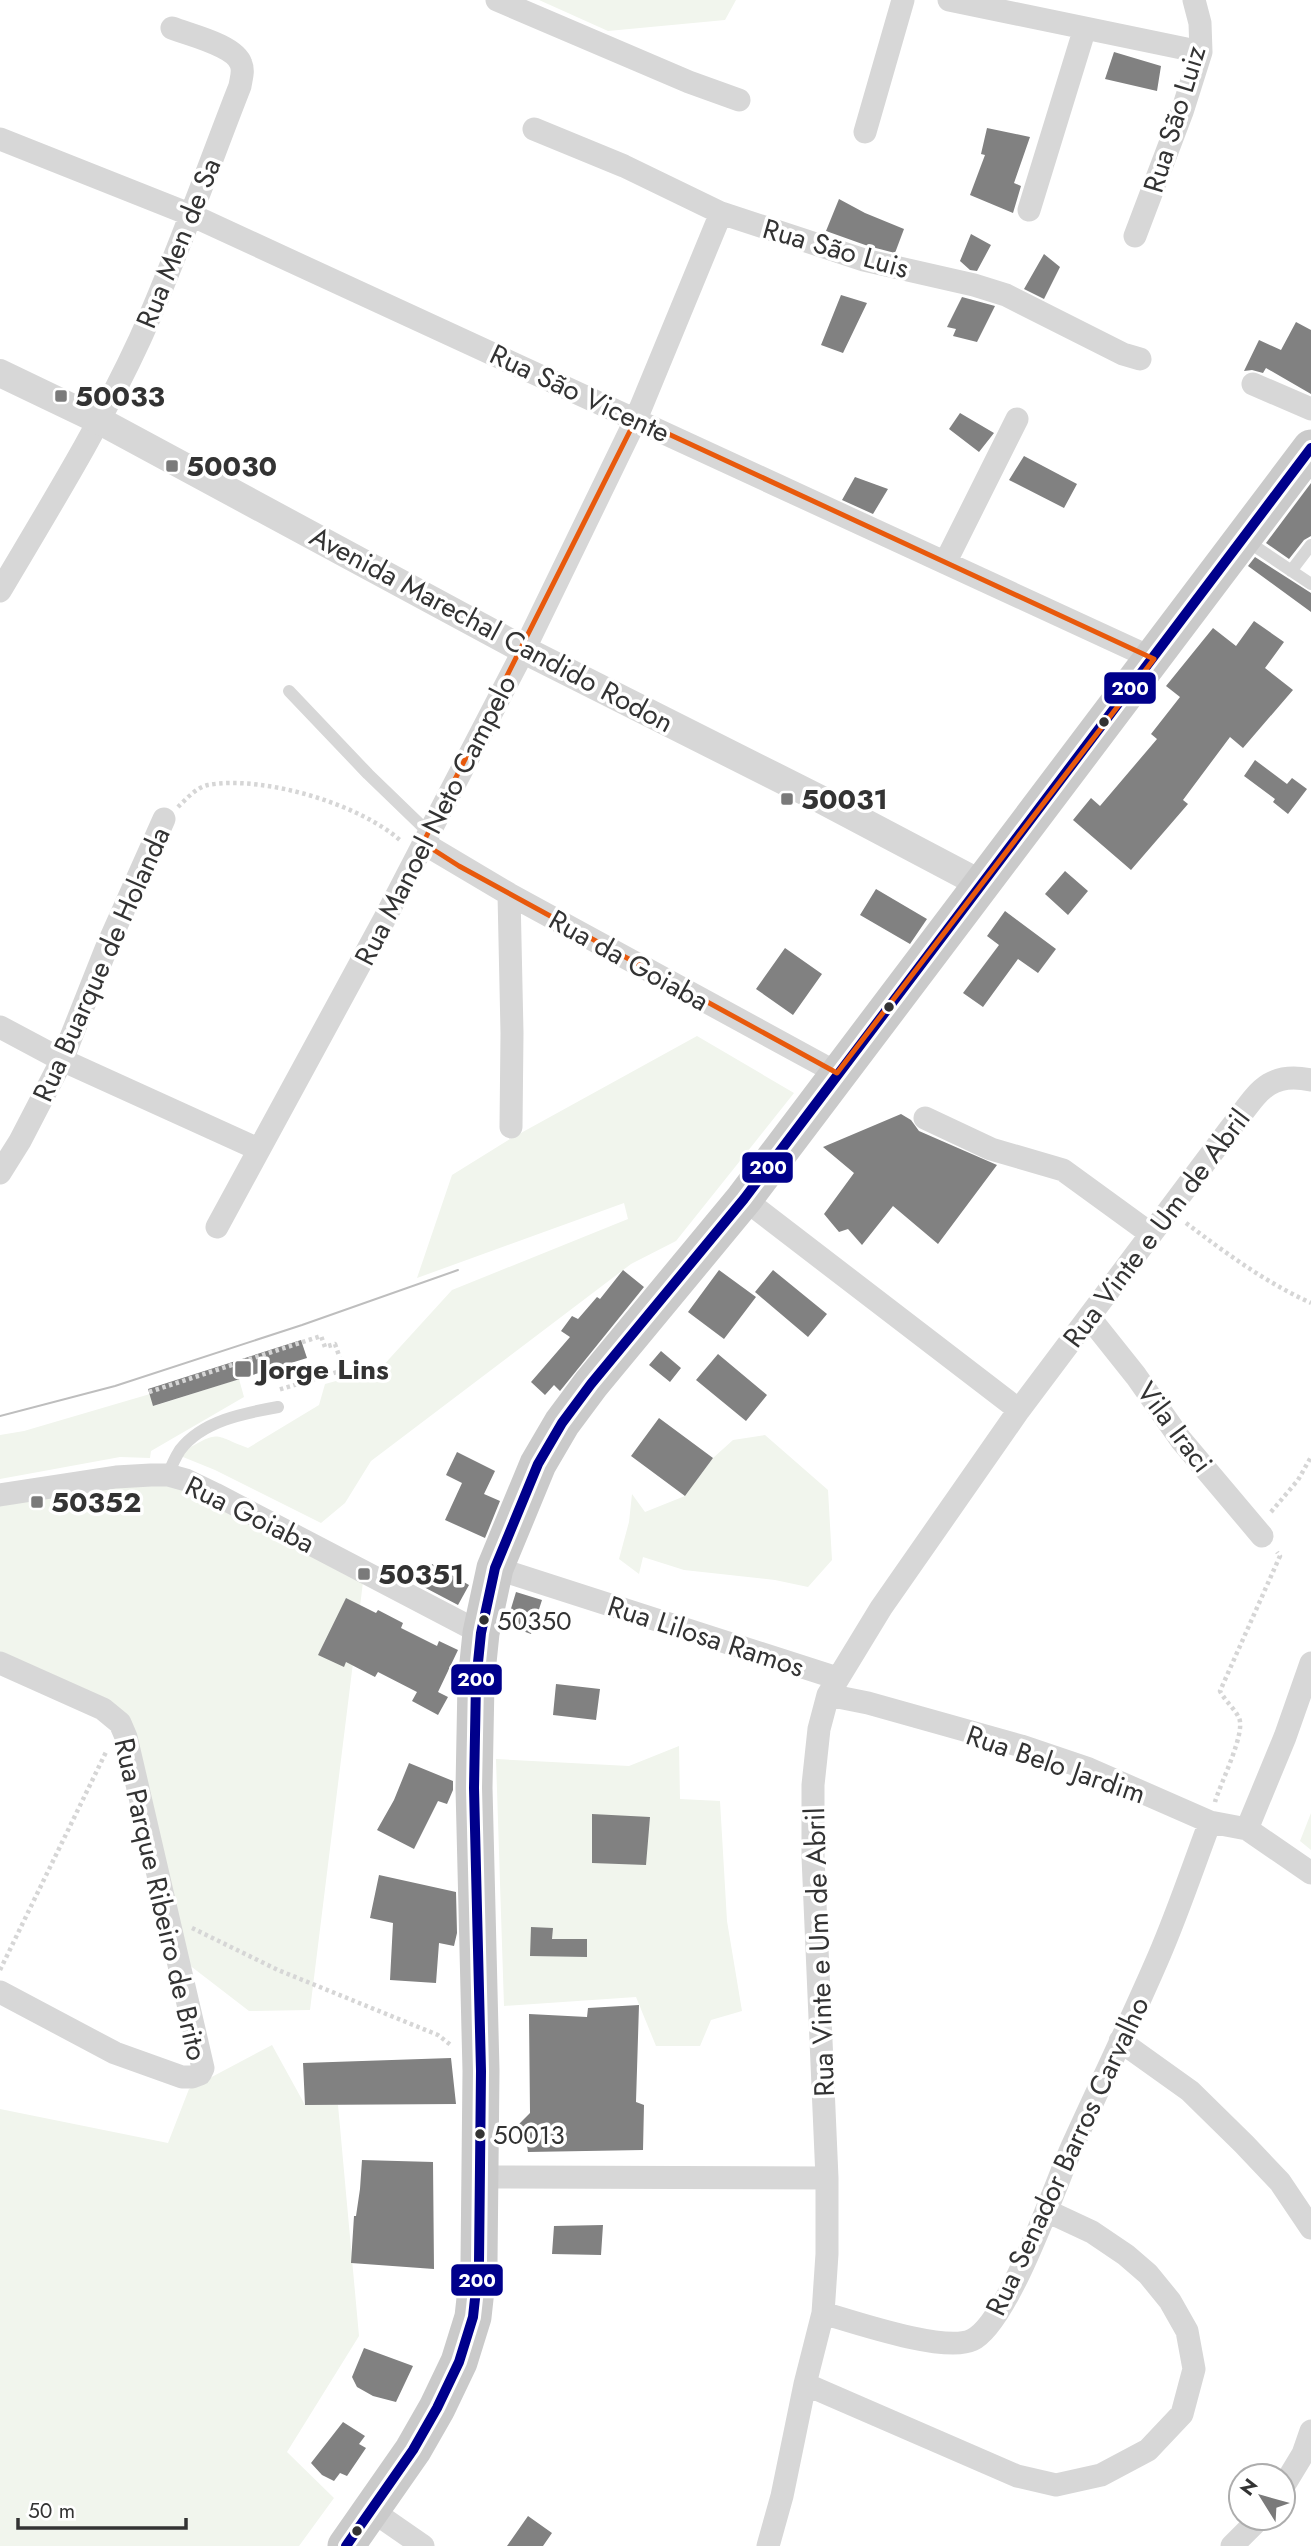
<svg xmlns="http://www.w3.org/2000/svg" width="1311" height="2546" font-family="Jost,sans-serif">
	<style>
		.green { fill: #f1f5ed }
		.building { fill: #818181 }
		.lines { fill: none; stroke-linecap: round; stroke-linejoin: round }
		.path { stroke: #d6d6d6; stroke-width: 4.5; stroke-dasharray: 3.5 3.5; stroke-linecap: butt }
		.service { stroke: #d7d7d7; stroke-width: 12 }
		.minor { stroke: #d7d7d7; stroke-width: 23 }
		.tertiary { stroke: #d7d7d7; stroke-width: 28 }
		.primary { stroke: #cacaca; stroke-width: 37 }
		.tram { stroke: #bebebe; stroke-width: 2 }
		.bus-1-casing { stroke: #fff; stroke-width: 16 }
		.bus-1 { stroke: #00008b; stroke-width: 10 }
		.marked { fill: none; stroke: #e8590c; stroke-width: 5; stroke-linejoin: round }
		.poi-dot { fill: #7a7a7a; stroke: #fff; stroke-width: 2.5 }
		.bus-dot { fill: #333; stroke: #fff; stroke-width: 2.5 }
		.labels { text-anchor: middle; stroke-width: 7; stroke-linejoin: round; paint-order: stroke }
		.bus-label { font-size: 26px; fill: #333; stroke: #fff; text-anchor: start }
		.street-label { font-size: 28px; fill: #333; stroke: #fff }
		.poi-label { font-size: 28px; font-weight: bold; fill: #333; stroke: #fff; text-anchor: start }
		.line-badge { stroke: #fff; stroke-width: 2.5 }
		.badge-label { font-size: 19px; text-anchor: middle; font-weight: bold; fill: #fff }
	</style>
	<rect width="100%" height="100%" fill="#fff"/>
	<path class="green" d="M539,0h197l-11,20 -117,11z
		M697,1036l97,57 -118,148 -45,23 -260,197 -26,42 -24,20 -106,-53 -32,-13v-4l3,-3c35,-21 28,-14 62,-2l71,-43 6,-21 55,-15 72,-79 176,-71 -4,-16 -207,75 35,-103 58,-36z
		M239,1379l5,18 -93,54 -1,7 -30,-1 -120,22v-44l24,-4 126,-37 4,12z
		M765,1435l63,55 4,70 -24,27 -33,-7 -91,-10 -41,-13 -4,17 -20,-15 10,-37 3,-28 13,18 40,-16 28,-38 20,-18z
		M151,1475l213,99 -54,436 -61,1 -74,-57 -55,-231 -120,-54v-172z
		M679,1746l1,53 40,2 7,120 15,90 -31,9 -11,26h-44l-20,-49 -132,9 -8,-247 133,7z
		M1311,1813v37l-11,-9z
		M272,2045l33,60h33l21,231 -72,116 47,46 -35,48h-299v-437l168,34 21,-54z"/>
	<path class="building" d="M1114,52l47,14 -4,25 -52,-12z
		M987,128l43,9 -16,46 7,3 -8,27 -43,-18 15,-40 -4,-1z
		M839,199l26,14 39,16 -9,24 -27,-7 -42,-15z
		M971,234l20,11 -14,26 -7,-1 -10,-9z
		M1044,254l16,13 -16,32 -20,-10z
		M841,295l26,8 -24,50 -22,-8z
		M962,297l33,9 -18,36 -24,-6 3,-7 -9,-2z
		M1296,322l15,8v64l-45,-26 -3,5 -11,-3 -8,1 15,-31 22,10z
		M960,413l34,20 -15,19 -30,-23z
		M1024,456l53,28 -13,24 -55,-28z
		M855,477l33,12 -15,25 -31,-14z
		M1311,483v53l-7,4 -15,19 -23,-16z
		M1255,557l56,36v19l-63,-46z
		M1254,621l30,21 -19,26 28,22 -50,58 -13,-11 -47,63 5,4 -57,66 -58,-50 18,-22 9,8 57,-67 -6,-5 29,-37 -14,-11 47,-58 23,18z
		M1255,760l32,24 5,-6 15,11 -19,25 -15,-12 2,-3 -31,-23z
		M1065,871l23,20 -20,24 -23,-21z
		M876,889l51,30 -17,25 -50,-29z
		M1005,911l51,38 -18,24 -20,-14 -35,48 -20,-14 36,-48 -12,-9z
		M785,948l37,26 -29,41 -37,-26z
		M901,1114l10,6 8,11 78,34 -59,79 -45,-38 -31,39 -14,-16 -9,3 -15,-18 30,-41 -31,-26z
		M623,1270l21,17 -84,104 -6,-6 -9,10 -14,-13 39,-45 -9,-6 11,-15 6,3 19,-22 3,2z
		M719,1270l37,27 -32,42 -36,-27z
		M773,1270l54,44 -19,23 -53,-45z
		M301,1340l6,18 -154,48 -5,-17z
		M661,1351l20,17 -11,14 -21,-17z
		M718,1354l49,41 -21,26 -50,-41z
		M659,1418l54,40 -28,38 -54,-40z
		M457,1452l38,19 -11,23 16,7 -15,37 -40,-18 17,-37 -16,-8z
		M432,1564l37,21 -11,20 -38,-20z
		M516,1592l26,8 -11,34 -25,-9z
		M346,1598l30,15 2,-3 25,13 -2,5 36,18 2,-5 19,9 -20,42 10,5 -10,18 -26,-14 5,-9 -39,-20 -3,5 -29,-15 -2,5 -26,-12z
		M556,1684l44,5 -4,31 -43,-5z
		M409,1763l44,18v9l-6,14 -9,-3 -24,48 -37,-19 17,-30z
		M592,1814l58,3 -4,48 -54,-2z
		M379,1875l77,17 1,41 -3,13 -15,-3 -3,40 -46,-3 3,-57 -23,-5z
		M531,1927l22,1 -1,11h35v18l-57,-1z
		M639,2005l-3,97 8,3 -1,45 -115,2 -2,-13 -11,-11 15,-15 -1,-99 58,3 1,-9z
		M451,2058l5,46 -151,1 -2,-42z
		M362,2160l71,2 1,107 -83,-6 3,-47h2l4,-27z
		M603,2225l-2,30 -49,-1 2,-28z
		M364,2348l49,18 -17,36 -23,-6 -16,-9 -5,-10z
		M343,2422l22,14 -6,8 7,4 -19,28 -7,-3 -6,8 -12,-6 -11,-12z
		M528,2516l24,17 -9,13h-36z"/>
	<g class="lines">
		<path class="path" d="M178,807c8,-8 19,-20 30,-22 55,-10 152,19 193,56
			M1186,1223c41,31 79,59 125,80
			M149,1392l172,-56 4,11 10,-3 9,26 -66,20
			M1271,1512l27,-32 13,-23
			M1215,1802c5,-18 31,-69 24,-84 -4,-9 -14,-17 -19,-27l60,-135 -3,-4
			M192,1928l86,42 160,65 14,11
			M0,1970l107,-220"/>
		<path class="service" d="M1247,541l64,43
			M1291,571l20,-26
			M289,691l79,83 60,58
			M168,1475c3,-8 7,-17 12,-25 22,-29 64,-37 98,-43"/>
		<path class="minor" d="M497,0l192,82 50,18
			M949,0l252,52
			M534,129l90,37 97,47 143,47 110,25 32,10 117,59 17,5
			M865,132l38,-132
			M0,139l189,75 965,445
			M1029,210l56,-182
			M1135,236l47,-124 19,-60 -1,-29 -6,-23
			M1253,384l58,25
			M946,561l71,-142
			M0,591c49,-83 100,-165 140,-252 37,-82 67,-169 100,-253 1,-7 4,-15 1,-22 -6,-19 -52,-29 -69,-36
			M423,843l86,51 328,179
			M509,894l3,139 -1,94
			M0,1027l62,33 196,89
			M925,1118l66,31 72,21 88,64
			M0,1173l20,-32 42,-81 44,-111 58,-130
			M744,1199l275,211
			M217,1227l168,-309 139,-268 112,-231 85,-206
			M1089,1317l47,59 45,64 81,96
			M0,1495l116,-18 35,-2h17l18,5 29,14 266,139
			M495,1568l342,110
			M0,1663l103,46 17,14 6,14 77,331 -3,6 -8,3h-10l-67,-24 -115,-61
			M828,1695l40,8 153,43 68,23 121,53 37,7 64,44
			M1247,1829l38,-92 26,-74
			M1120,2041l70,50 54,53 36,38 31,46
			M480,2177l347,1
			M823,2313c31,9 122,40 149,27 35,-16 82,-151 99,-191 29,-64 60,-128 88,-193 19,-44 34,-89 51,-134
			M805,2384l212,92 39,9 45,-10 47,-25 34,-36 12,-45 -7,-38 -17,-30 -22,-27 -22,-19 -34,-23 -45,-21
			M1283,2487l20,-33 8,-23
			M371,2510l52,36
			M768,2546l14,-50 23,-112 18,-71 4,-59v-76l-14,-321v-72l6,-56 9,-34 53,-87 138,-198 211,-281c26,-32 35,-59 81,-49
			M1232,2546l28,-28"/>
		<path class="tertiary" d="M0,373l100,48 424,229 298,150 161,85"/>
		<path class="primary" d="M346,2546l67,-96 24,-42 22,-46 14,-45 6,-55 2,-191 -7,-283 2,-106 5,-49 14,-65 43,-104 24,-41 29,-39 153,-185 567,-751"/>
		<path class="tram" d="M0,1416l115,-30 187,-61 156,-55"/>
		<defs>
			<path id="bus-1" d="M346,2546l67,-96 24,-42 22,-46 14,-45 6,-55 2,-191 -7,-283 2,-106 5,-49 14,-65 43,-104 24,-41 29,-39 153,-185 567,-751"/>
		</defs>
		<use href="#bus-1" class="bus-1-casing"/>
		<use href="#bus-1" class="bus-1"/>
	</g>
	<path class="marked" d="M636,419l518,240 -317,414 -378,-207 -36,-23z"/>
	<g class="poi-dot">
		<rect x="54" y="389" width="14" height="14" rx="3.5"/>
		<rect x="165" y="459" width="14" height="14" rx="3.5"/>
		<rect x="780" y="792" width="14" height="14" rx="3.5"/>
		<rect x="234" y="1360" width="18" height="18" rx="3.5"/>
		<rect x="30" y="1495" width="14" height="14" rx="3.5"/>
		<rect x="357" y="1567" width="14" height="14" rx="3.5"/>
	</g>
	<g class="bus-dot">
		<circle cx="1104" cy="722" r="6"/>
		<circle cx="889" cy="1007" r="6"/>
		<circle cx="484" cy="1620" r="6"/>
		<circle cx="480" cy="2134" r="6"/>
		<circle cx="357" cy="2531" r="6"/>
	</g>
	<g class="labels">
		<g class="bus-label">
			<text x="497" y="1630">50350</text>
			<text x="493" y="2144">50013</text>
		</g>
		<g class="street-label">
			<text transform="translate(1174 119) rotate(-73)" y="10">Rua São Luiz</text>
			<text transform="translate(178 243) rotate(-68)" y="10">Rua Men de Sa</text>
			<text transform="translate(836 248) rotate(16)" y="10">Rua São Luis</text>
			<text transform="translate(580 393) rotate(25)" y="10">Rua São Vicente</text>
			<text transform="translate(492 629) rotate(28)" y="10">Avenida Marechal Candido Rodon</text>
			<text transform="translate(435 820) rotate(-63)" y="10">Rua Manoel Neto Campelo</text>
			<text transform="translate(629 960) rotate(29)" y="10">Rua da Goiaba</text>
			<text transform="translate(101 964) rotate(-66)" y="10">Rua Buarque de Holanda</text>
			<text transform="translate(1156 1228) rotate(-53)" y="10">Rua Vinte e Um de Abril</text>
			<text transform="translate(1175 1427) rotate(53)" y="10">Vila Iraci</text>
			<text transform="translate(250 1514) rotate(26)" y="10">Rua Goiaba</text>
			<text transform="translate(706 1636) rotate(18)" y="10">Rua Lilosa Ramos</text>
			<text transform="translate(1056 1764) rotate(19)" y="10">Rua Belo Jardim</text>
			<text transform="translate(161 1899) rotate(77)" y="10">Rua Parque Ribeiro de Brito</text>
			<text transform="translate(819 1952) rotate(-92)" y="10">Rua Vinte e Um de Abril</text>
			<text transform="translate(1067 2156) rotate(-65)" y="10">Rua Senador Barros Carvalho</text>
		</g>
		<g class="poi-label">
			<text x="75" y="406">50033</text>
			<text x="186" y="476">50030</text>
			<text x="801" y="809">50031</text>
			<text x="259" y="1379">Jorge Lins</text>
			<text x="51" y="1512">50352</text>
			<text x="378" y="1584">50351</text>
		</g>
	</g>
	<g class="line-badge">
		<rect x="1103" y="671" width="54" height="34" rx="7" fill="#00008b"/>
		<rect x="741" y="1151" width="53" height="33" rx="7" fill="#00008b"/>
		<rect x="450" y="1663" width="53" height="33" rx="7" fill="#00008b"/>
		<rect x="450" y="2263" width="54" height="34" rx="7" fill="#00008b"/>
	</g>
	<g class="badge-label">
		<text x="1130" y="695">200</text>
		<text x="768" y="1174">200</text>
		<text x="476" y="1686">200</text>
		<text x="477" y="2287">200</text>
	</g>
	<g transform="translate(1262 2497) rotate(307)"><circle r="33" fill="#ffffff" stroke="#adadad" stroke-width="2"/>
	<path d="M0-5L12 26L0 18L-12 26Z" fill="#7a7a7a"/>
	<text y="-10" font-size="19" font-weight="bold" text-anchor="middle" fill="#333333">N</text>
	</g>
	<path d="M18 2518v10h168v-10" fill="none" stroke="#333333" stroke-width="3.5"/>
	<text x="28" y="2518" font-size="21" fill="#333333" stroke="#ffffff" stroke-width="5" paint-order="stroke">50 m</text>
</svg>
